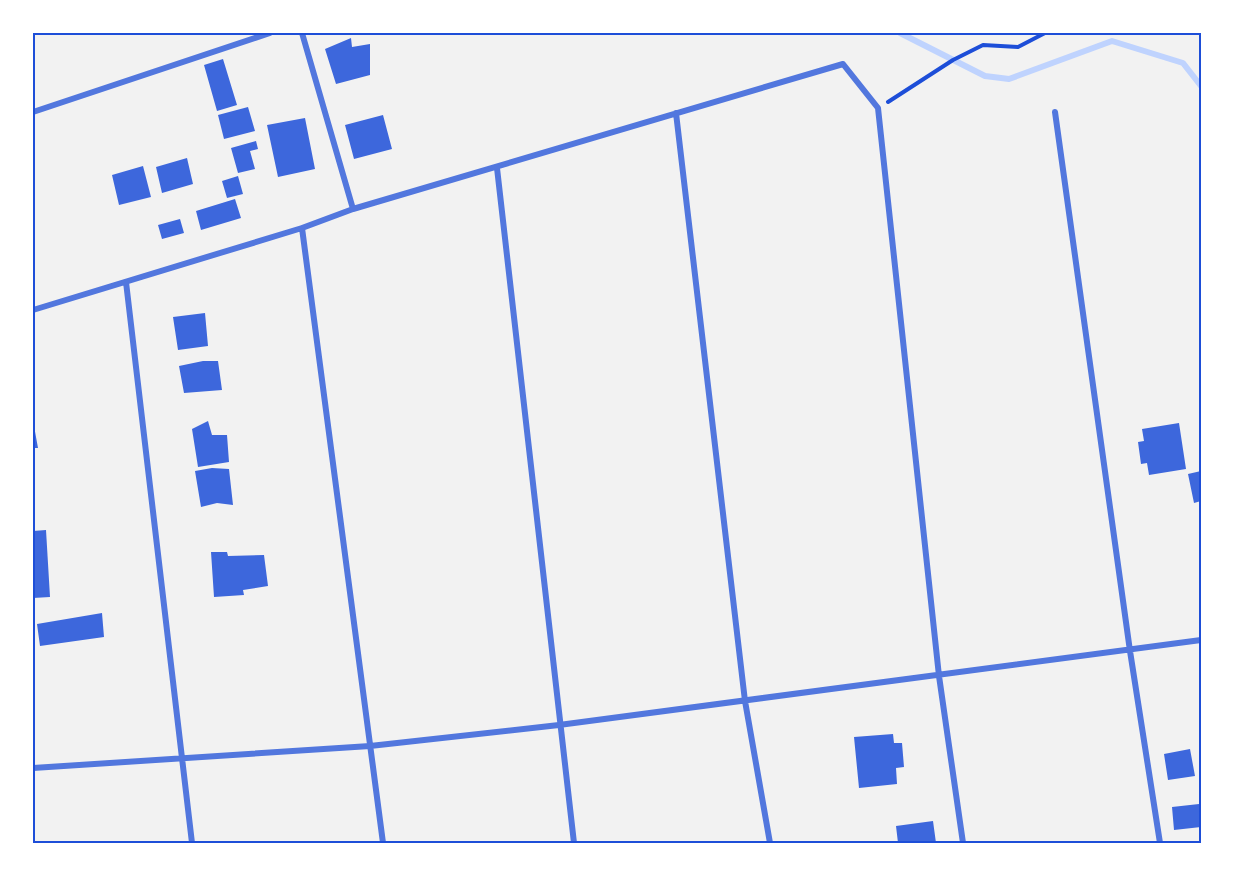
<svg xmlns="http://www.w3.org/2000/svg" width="1234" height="876" font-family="'Work Sans',sans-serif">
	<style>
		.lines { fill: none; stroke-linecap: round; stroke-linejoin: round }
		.stream { stroke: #bfd3fe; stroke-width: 6 }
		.building { fill: #3d67dc }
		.path { stroke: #1d4ed8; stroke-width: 4 }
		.minor { stroke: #5277de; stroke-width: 6 }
		.neatline { fill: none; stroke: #1d4ed8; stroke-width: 2 }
	</style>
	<rect width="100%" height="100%" fill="#f2f2f2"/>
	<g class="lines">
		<path class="stream" d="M900,33l85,43 24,3 103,-38 71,22 18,23"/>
	</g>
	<path class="building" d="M351,38l1,9 18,-3v31l-34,9 -11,-35z
		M223,59l14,46 -20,6 -13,-46z
		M248,107l7,24 -31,8 -6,-24z
		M383,115l9,34 -38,10 -9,-34z
		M305,118l10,51 -37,8 -11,-52z
		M256,141l2,8 -8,2 5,18 -17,4 -7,-25z
		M187,158l6,26 -31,9 -6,-26z
		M143,166l8,31 -32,8 -7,-30z
		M238,176l5,18 -16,4 -5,-17z
		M235,199l6,19 -40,12 -5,-19z
		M180,219l4,14 -22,6 -4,-14z
		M205,313l3,33 -30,4 -5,-33z
		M203,361h15l4,29 -38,3 -5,-27z
		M208,421l4,14h15l2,27 -31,5 -6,-38z
		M1179,423l7,46 -37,6 -2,-12 -6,1 -3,-22 6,-1 -2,-12z
		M33,426h1l4,22h-5z
		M212,468l17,1 4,36 -16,-2 -16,4 -6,-36z
		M1201,471v30l-7,2 -6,-29z
		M46,530l4,67 -17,1v-67z
		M211,552h16l1,4 36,-1 4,31 -25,4 1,5 -30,2z
		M102,613l2,24 -64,9 -3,-22z
		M893,734l1,9h8l2,24 -8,1 1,16 -38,4 -5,-51z
		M1190,749l5,27 -27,4 -4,-26z
		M1199,804l2,23 -27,3 -2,-23z
		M933,821l3,22h-38l-2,-17z"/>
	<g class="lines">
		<path class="path" d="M888,102l65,-42 30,-15 35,2 27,-14"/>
		<path class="minor" d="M302,33l51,176
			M33,112l237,-79
			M1055,112l75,539 30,192
			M676,113l69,588 25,142
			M497,168l77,675
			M302,228l81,615
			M126,282l66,561
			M33,310l269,-82 51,-19 490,-145 35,44 61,568 24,167
			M33,768l337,-22 189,-21 642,-85"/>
	</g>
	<rect width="1234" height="876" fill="none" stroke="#ffffff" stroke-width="69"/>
	<rect x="34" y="34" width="1166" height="808" class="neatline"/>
</svg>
